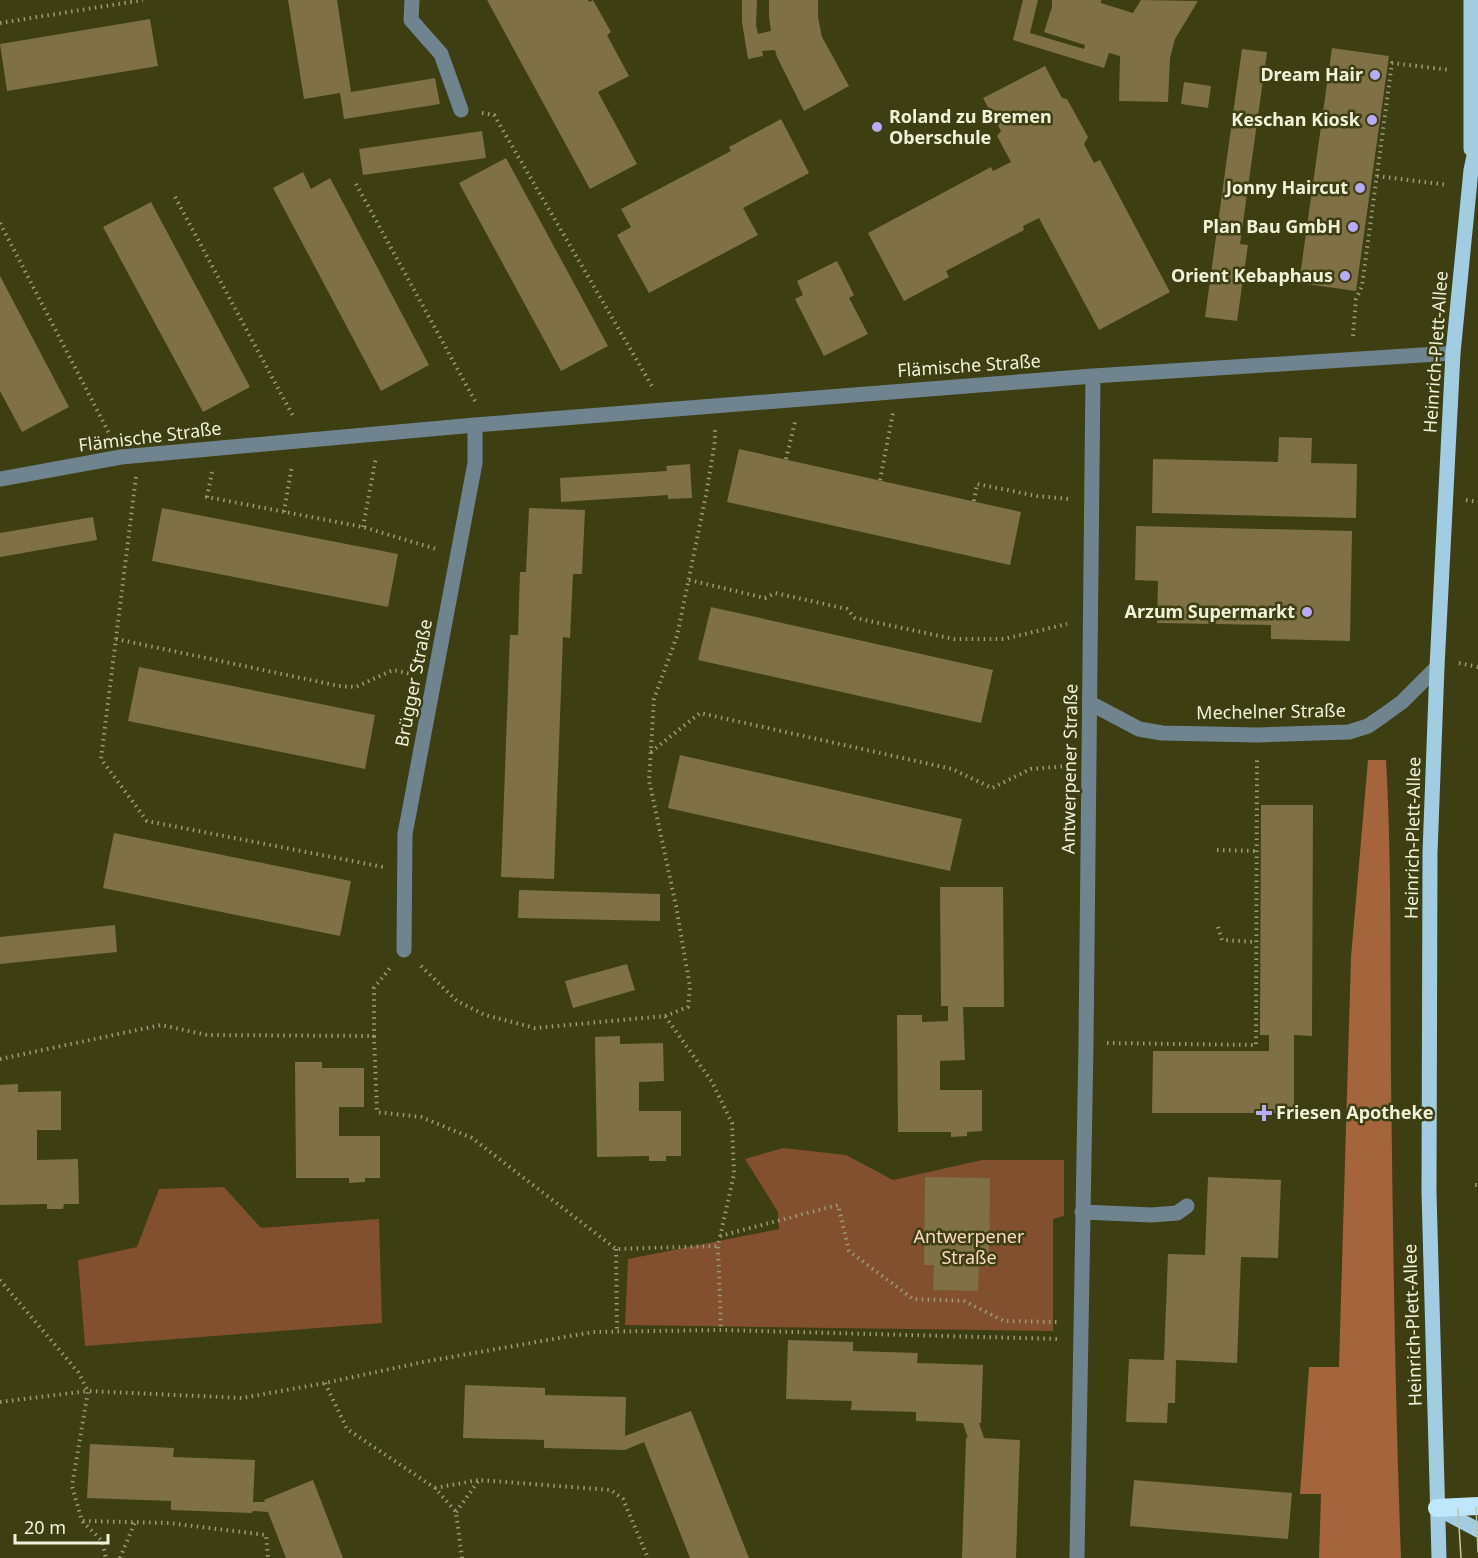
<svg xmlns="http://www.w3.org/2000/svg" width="1478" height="1558" font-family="'Noto Sans',sans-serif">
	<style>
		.green { fill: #824f2f }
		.forest { fill: #a4643c }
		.building { fill: #7f7045 }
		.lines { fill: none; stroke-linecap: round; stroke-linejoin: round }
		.path { stroke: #999b79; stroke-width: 4; stroke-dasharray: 1.5 4.5; stroke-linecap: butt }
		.minor { stroke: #70848f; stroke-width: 15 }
		.major { stroke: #a2cce2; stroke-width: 15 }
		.highway { stroke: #bfe7fc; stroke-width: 18 }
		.tram { stroke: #c2c3a6; stroke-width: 1.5 }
		.poi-dot { fill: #b8abf7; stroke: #3d3e12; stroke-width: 2 }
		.labels { text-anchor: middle; stroke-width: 5; stroke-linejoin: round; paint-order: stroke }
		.poi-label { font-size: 18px; font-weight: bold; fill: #eff1d9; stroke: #3d3e12; text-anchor: end }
		.street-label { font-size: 18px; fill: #eff1d9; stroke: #3d3e12 }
		.park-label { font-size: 18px; fill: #fed7c2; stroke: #3d3e12 }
	</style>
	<rect width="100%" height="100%" fill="#3d3e12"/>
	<path class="green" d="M783,1148l63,7 47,25 89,-20h82v56l-11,3v112l-428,-6 3,-66 151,-30 -1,-17 -33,-53z
		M224,1187l37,41 118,-9 3,104 -297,23 -7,-86 59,-13 22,-58z"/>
	<path class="forest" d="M1368,760h18c6,106 4,212 5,318 2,160 4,320 10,480h-82l2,-64h-21l9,-127h30l12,-410z"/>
	<path class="building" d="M288,0h49l14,92 84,-14 5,26 -96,15 -4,-26 -36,6z
		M487,0h101l1,2 4,-2 18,32 -4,3 22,41 -31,16 39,72 -47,25z
		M742,0h15l-1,25 2,9 13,-3 -2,-15v-16h49v17l4,20 27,49 -45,25 -27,-54 -2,-7 -13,1 1,5 -15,3 -6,-37z
		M1023,0h15l-8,33 54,16 1,-4 -41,-13 8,-25v-7h49v3l32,10 8,-13 57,1 -23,38 -5,19 -2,44 -49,-1 1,-45 -11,-3 -5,15 -91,-28z
		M150,19l8,47 -151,25 -7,-47z
		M1332,48l57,8 -33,235 -57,-8z
		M1242,49l25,3 -27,192 8,1 -11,76 -32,-4z
		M1045,66l17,32 5,1 21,38 -4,7 10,19 6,-3 70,132 -71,38 -60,-112 -16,8 1,4 -78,41 3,6 -45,24 -36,-68 123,-66 2,4 18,-9 -14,-26 4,-5 -18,-33z
		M1184,82l27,4 -3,22 -27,-4z
		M781,119l28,54 -66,35 15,27 -109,58 -32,-58 14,-8 -10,-18 110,-58 -2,-4z
		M482,131l4,27 -123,17 -4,-26z
		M506,158l102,188 -47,25 -102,-188z
		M303,172l8,17 19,-11 99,187 -48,26 -108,-203z
		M151,202l99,185 -47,25 -100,-185z
		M837,261l17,34 -5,3 19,36 -44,22 -29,-57 8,-4 -6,-14z
		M0,276l69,131 -47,25 -22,-41z
		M1279,437l33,1 -1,25 46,1 -1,54 -204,-5 1,-54 125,3z
		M739,449l282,63 -11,53 -283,-63z
		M690,464l2,34 -24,1v-4l-107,7 -1,-24 107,-7 -1,-5z
		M162,508l236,46 -10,53 -236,-46z
		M529,508l56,2 -3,64h-9l-3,64 -7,-1 -9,242 -53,-2 9,-242h8l2,-63h6z
		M93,517l4,23 -97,17v-24z
		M1136,526l216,5 -2,110 -79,-2v-14l-114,-2 1,-42 -23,-1z
		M711,607l282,63 -12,53 -283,-63z
		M139,667l236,48 -10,54 -237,-48z
		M680,755l282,64 -12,52 -282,-63z
		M1261,805h52l-1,231 -18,-1v78h-142l1,-62h116v-16h-9z
		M114,833l237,48 -11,55 -237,-48z
		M940,887h63l1,120h-41l2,53 -25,1v29h42v41l-15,1v4l-16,1v-5h-53l-1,-117h25v7l26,-1v-15h-7z
		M519,890l141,4v27l-142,-3z
		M115,925l2,27 -117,12v-27z
		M627,964l8,26 -62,18 -8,-27z
		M620,1036v8l43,-1 1,38 -25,1v29h42v45h-15v5h-17v-5l-52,1 -2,-120z
		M295,1062h27v6h42v39h-25v29h41v42h-15v4l-16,1v-5h-53z
		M18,1084v8l43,-1v39h-24v30l41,-1 1,45h-15l-1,5h-16v-5l-47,1v-120z
		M925,1177l65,1 -1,88h-10l-1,25 -45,-1 1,-25h-10z
		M1208,1177l73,3 -3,78 -37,-1 -4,106 -61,-3 -1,43h-7l-1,20 -41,-1 3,-63 35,1 4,-106 37,1z
		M788,1340l65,2v9l65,2 -1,10 66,2 -2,58h-2l5,15 36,2 -4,118h-54l4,-121 2,1 -5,-15 -47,-2v-9l-65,-2 1,-9 -66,-2z
		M465,1385l80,3v7l81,2 -1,39 66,-25 58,147h-59l-46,-116 -19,8 -81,-2v-8l-81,-2z
		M90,1444l84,4 -1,9 82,3 -2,42h12l-1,-2 49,-20 30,78h-57l-18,-46 -15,-1 -1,2 -81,-3v-9l-84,-3z
		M1134,1480l158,13 -4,46 -158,-13z"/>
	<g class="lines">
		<path class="path" d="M0,23l143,-23
			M482,113l12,2 159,273
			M1377,176l71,9
			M356,184l119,217
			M175,197l119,221
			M0,223l110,212
			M1353,336l3,-37 6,-13 30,-223 58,7
			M786,459l9,-37
			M212,472l-5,25 156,30 73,22
			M136,477l-35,282 46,62 236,46
			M880,480l13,-67
			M1466,500l12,2
			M974,501l3,-17 60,12 32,3
			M284,512l8,-47
			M363,527l13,-70
			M689,580l76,18 10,-5 72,16 8,9 99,21h50l63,-15
			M116,639l223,47 17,1 37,-17 19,4
			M1459,663l19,4
			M651,752l49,-39 252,56 40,19 39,-19 37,-3
			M1217,850l39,1
			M1218,927l4,13 34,2
			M421,966l36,35 28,14 50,13 130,-12 47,66 20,41 2,51 -16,72 3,84
			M665,1016l23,-9 2,-20 -14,-81 -27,-126 5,-81 23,-63 29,-141 9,-54v-14
			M374,1036l3,76 44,5 51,21 144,111 102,-3
			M1107,1043l149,2 1,-288
			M0,1059l161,-34 46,10 167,1v-48l16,-20
			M1475,1185h3
			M720,1236l118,-31 11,46 64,48 51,2 40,20 54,1
			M616,1249l1,82
			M0,1280l78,92 10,19 154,7 83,-15 98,-21 170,-30 128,-2 337,9
			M325,1383l22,46 88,59 21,24 6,46
			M0,1402l88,-11 -16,95 10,35 20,20 4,17
			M435,1488l44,-8
			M456,1512l23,-32 132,10 12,9 25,59
			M83,1521l86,2 97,12 2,23
			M120,1558l15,-36"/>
		<path class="minor" d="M412,0l-1,20 30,34 20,56
			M0,479l121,-22 354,-32 618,-49 360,-23
			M1090,703l49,26 23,4 95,2 92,-3 19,-6 16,-11 18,-13 35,-35
			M404,950l1,-116 70,-371v-38
			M1082,1212l70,3 25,-2 10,-7
			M1077,1558l9,-515 7,-667"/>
		<path class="major" d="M1471,0v149
			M1437,1508l41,22
			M1439,1558l-10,-366 1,-339 7,-186 16,-314 18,-183 7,-33"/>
		<path class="highway" d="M1437,1508l41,-2"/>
		<path class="tram" d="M1476,1507l2,45
			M1458,1509l3,49"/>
	</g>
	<g class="poi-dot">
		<circle cx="1375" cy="75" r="6"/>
		<circle cx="1372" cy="120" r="6"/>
		<circle cx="877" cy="127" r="6"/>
		<circle cx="1360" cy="188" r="6"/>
		<circle cx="1353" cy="227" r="6"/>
		<circle cx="1345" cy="276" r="6"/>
		<circle cx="1307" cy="612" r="6"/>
		<path d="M1261 1104h6v6h6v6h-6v6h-6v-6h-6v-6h6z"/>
	</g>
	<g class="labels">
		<g class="poi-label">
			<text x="1363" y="81">Dream Hair</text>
			<text x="889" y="123" text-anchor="start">Roland zu Bremen<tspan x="889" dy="21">Oberschule</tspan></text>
			<text x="1360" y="126">Keschan Kiosk</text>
			<text x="1348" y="194">Jonny Haircut</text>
			<text x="1341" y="233">Plan Bau GmbH</text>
			<text x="1333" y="282">Orient Kebaphaus</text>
			<text x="1295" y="618">Arzum Supermarkt</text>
			<text x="1276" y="1119" text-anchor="start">Friesen Apotheke</text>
		</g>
		<g class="street-label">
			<text transform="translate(1436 352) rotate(-86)" y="6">Heinrich-Plett-Allee</text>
			<text transform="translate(969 366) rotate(-4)" y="6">Flämische Straße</text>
			<text transform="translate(150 437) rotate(-7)" y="6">Flämische Straße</text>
			<text transform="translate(414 683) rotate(-79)" y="6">Brügger Straße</text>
			<text transform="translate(1271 712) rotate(-1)" y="6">Mechelner Straße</text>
			<text transform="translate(1070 769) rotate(-89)" y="6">Antwerpener Straße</text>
			<text transform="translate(1413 838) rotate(-89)" y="6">Heinrich-Plett-Allee</text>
			<text transform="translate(1413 1325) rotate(-92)" y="6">Heinrich-Plett-Allee</text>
		</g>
		<g class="park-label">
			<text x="969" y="1243">Antwerpener<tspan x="969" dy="21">Straße</tspan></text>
		</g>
	</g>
	<path d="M15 1534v9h93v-9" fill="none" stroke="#eff1d9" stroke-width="3"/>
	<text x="24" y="1534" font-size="18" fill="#eff1d9" stroke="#3d3e12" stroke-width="4.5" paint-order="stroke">20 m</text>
</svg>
